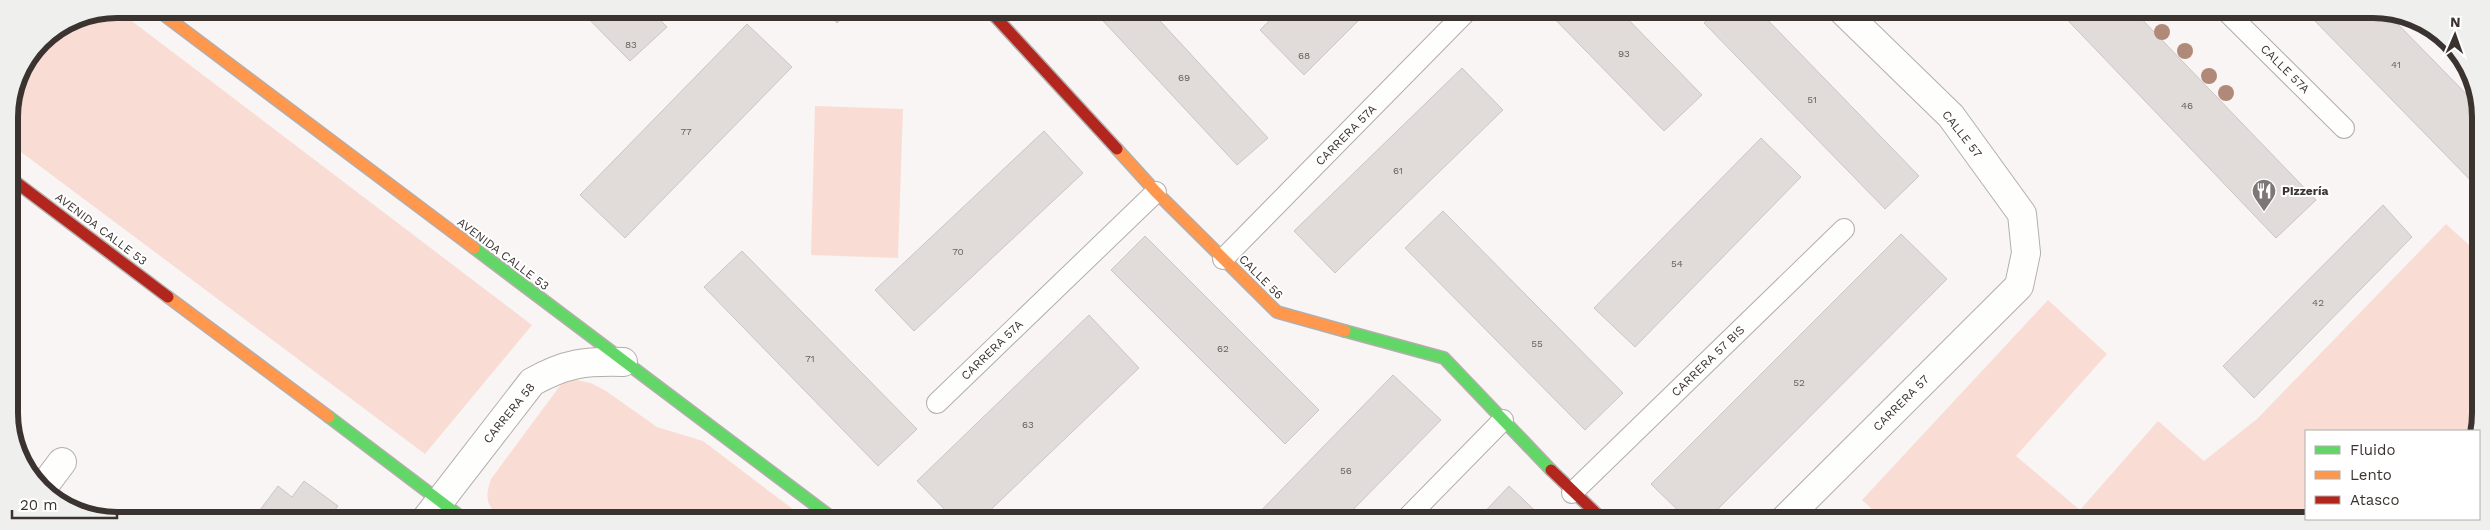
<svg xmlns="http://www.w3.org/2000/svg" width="2490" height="530" font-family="'Work Sans',sans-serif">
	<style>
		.green { fill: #f9ddd4 }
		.building { fill: #e1dcda; stroke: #cbc6c4 }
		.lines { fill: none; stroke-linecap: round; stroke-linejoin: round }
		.lane-casing { stroke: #b3aeac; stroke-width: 22 }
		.street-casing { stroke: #b3aeac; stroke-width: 30 }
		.fast-casing { stroke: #b3aeac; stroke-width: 14 }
		.slow-casing { stroke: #b3aeac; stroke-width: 14 }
		.jam-casing { stroke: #b3aeac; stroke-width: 14 }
		.lane { stroke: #fefefd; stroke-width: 20 }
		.street { stroke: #fefefd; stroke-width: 28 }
		.fast { stroke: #63d668; stroke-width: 11 }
		.slow { stroke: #ff974d; stroke-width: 11 }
		.jam { stroke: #b3261e; stroke-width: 11 }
		.tree { fill: #b18979 }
		.labels { text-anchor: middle; stroke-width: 4; stroke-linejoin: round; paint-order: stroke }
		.number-label { font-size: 10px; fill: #67605d }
		.street-label { font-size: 12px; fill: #3b3330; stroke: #fff }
		.poi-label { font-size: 12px; font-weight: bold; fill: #3b3330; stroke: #fff; text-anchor: start }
		.rim { fill: none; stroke: #3b3330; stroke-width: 6 }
	</style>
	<rect width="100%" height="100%" fill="#f9f5f4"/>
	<path class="green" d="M116,9l416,316 -107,129 -416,-311c0,-56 11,-98 65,-125 12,-6 29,-7 42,-9z
		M815,106l88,3 -5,149 -87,-3z
		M2446,224l33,30v181v-4h-173v88h80l-6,2h-495l-23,-21 186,-200 59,54 -91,102 64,54 78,-89 46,40 53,-42z
		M576,380l15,3 15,8 51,36 46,14 104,79h-306c-14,-16 -17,-20 -10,-41l71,-96z"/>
	<path class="building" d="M579,9h71l17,18 -37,34z
		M824,9h28l-15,14z
		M1093,10h57l118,128 -31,27z
		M1280,10h89l-65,65 -44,-45z
		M1546,10h73l83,85 -38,36z
		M1717,10h41l161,166 -34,33 -181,-186z
		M2058,10l76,1 182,189 -40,38z
		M2323,11h62l94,96v82l-165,-169z
		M747,24l45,43 -167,171 -45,-43z
		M1462,68l41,42 -168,163 -41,-42z
		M1044,131l39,42 -169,158 -39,-41z
		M1761,138l40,39 -166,170 -41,-39z
		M2383,205l29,32 -158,161 -31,-32z
		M1443,211l180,182 -38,37 -180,-182z
		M1901,234l46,45 -241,242 -18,-1 -37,-36z
		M1145,236l174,174 -34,34 -174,-174z
		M742,251l175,178 -39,37 -174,-179z
		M1089,315l50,53 -159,152h-25l-38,-39z
		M1393,375l48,45 -98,100h-91z
		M304,481l34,25 -10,13 -74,-1 24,-32 14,11z
		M1509,486l36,34h-68z"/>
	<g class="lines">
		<defs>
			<path id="lane" d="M2226,11l118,117
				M1223,259l245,-249
				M937,403l219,-211
				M1572,493l272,-264
				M1405,520l98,-100"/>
			<path id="street" d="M41,490l21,-28
				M426,519l106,-137c34,-19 53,-21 91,-20
				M1783,521l236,-235 7,-33 -4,-39 -71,-98 -109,-106"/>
			<path id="fast" d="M474,248l361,272
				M1345,331l99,27 107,112
				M329,417l136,103"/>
			<path id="slow" d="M156,9l318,239
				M1117,149l39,43 121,120 68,19
				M168,297l161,120"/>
			<path id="jam" d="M992,13l125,136
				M9,177l159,120
				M1551,470l52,50"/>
		</defs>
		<use href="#lane" class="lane-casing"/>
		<use href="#street" class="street-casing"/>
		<use href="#fast" class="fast-casing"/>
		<use href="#slow" class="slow-casing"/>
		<use href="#jam" class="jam-casing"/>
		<use href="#lane" class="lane"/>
		<use href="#street" class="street"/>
		<use href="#fast" class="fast"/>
		<use href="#slow" class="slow"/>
		<use href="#jam" class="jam"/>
	</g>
	<g class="tree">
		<circle cx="2162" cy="32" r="8"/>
		<circle cx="2185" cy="51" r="8"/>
		<circle cx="2209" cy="76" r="8"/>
		<circle cx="2226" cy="93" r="8"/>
	</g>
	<defs>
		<symbol id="restaurant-pin" viewBox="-11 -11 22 30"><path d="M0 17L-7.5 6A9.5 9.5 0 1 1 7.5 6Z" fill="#7e7775" stroke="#fff"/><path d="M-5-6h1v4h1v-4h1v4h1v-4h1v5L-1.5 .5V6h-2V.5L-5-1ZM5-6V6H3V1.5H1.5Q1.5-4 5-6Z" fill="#fff"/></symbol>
	</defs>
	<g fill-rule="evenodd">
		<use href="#restaurant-pin" x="2250" y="177" width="28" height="38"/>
	</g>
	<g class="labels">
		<g class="number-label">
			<text x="631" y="48">83</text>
			<text x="1624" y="57">93</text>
			<text x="1304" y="59">68</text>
			<text x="2396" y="68">41</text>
			<text x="1184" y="81">69</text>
			<text x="1812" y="103">51</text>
			<text x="2187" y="109">46</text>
			<text x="686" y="135">77</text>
			<text x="1398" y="174">61</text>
			<text x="958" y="255">70</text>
			<text x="1677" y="267">54</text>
			<text x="2318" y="306">42</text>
			<text x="1537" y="347">55</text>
			<text x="1223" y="352">62</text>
			<text x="810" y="362">71</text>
			<text x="1799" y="386">52</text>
			<text x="1028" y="428">63</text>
			<text x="1346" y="474">56</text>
		</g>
		<g class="street-label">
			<text transform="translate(2285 69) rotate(45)" y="4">CALLE 57A</text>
			<text transform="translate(1962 134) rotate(52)" y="4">CALLE 57</text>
			<text transform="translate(1346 135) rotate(-45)" y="4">CARRERA 57A</text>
			<text transform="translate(101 229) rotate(37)" y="4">AVENIDA CALLE 53</text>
			<text transform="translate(503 254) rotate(37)" y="4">AVENIDA CALLE 53</text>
			<text transform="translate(1261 277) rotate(45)" y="4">CALLE 56</text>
			<text transform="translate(992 350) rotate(-44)" y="4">CARRERA 57A</text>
			<text transform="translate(1708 361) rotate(-44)" y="4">CARRERA 57 BIS</text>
			<text transform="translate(1901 403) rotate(-45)" y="4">CARRERA 57</text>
			<text transform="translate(509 413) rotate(-51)" y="4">CARRERA 58</text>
		</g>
		<g class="poi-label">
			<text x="2282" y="195">Pizzería</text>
		</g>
	</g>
	<path d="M0 0H2490V530H0ZM117 18H2373A99 99 0 0 1 2472 117V413A99 99 0 0 1 2373 512H117A99 99 0 0 1 18 413V117A99 99 0 0 1 117 18Z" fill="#efefee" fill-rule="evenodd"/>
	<path class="rim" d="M117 18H2373A99 99 0 0 1 2472 117V413A99 99 0 0 1 2373 512H117A99 99 0 0 1 18 413V117A99 99 0 0 1 117 18Z"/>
	<rect x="2305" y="430" width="175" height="90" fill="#ffffff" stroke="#b1adac"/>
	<rect x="2315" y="446" width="25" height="8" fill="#63d668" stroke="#b1adac"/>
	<text x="2350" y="455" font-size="15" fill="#3b3330">Fluido</text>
	<rect x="2315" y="471" width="25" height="8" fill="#ff974d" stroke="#b1adac"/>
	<text x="2350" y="480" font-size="15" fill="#3b3330">Lento</text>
	<rect x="2315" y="496" width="25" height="8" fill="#b3261e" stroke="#b1adac"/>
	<text x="2350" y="505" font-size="15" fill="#3b3330">Atasco</text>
	<g transform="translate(2455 35) rotate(2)" stroke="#ffffff" stroke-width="4" paint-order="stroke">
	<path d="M0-4L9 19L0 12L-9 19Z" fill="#3b3330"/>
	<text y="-8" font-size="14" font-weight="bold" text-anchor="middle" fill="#3b3330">N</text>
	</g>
	<path d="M12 510v8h105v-8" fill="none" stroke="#3b3330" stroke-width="2.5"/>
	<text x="20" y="510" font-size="15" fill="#3b3330" stroke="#ffffff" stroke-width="4" paint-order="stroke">20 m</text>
</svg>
